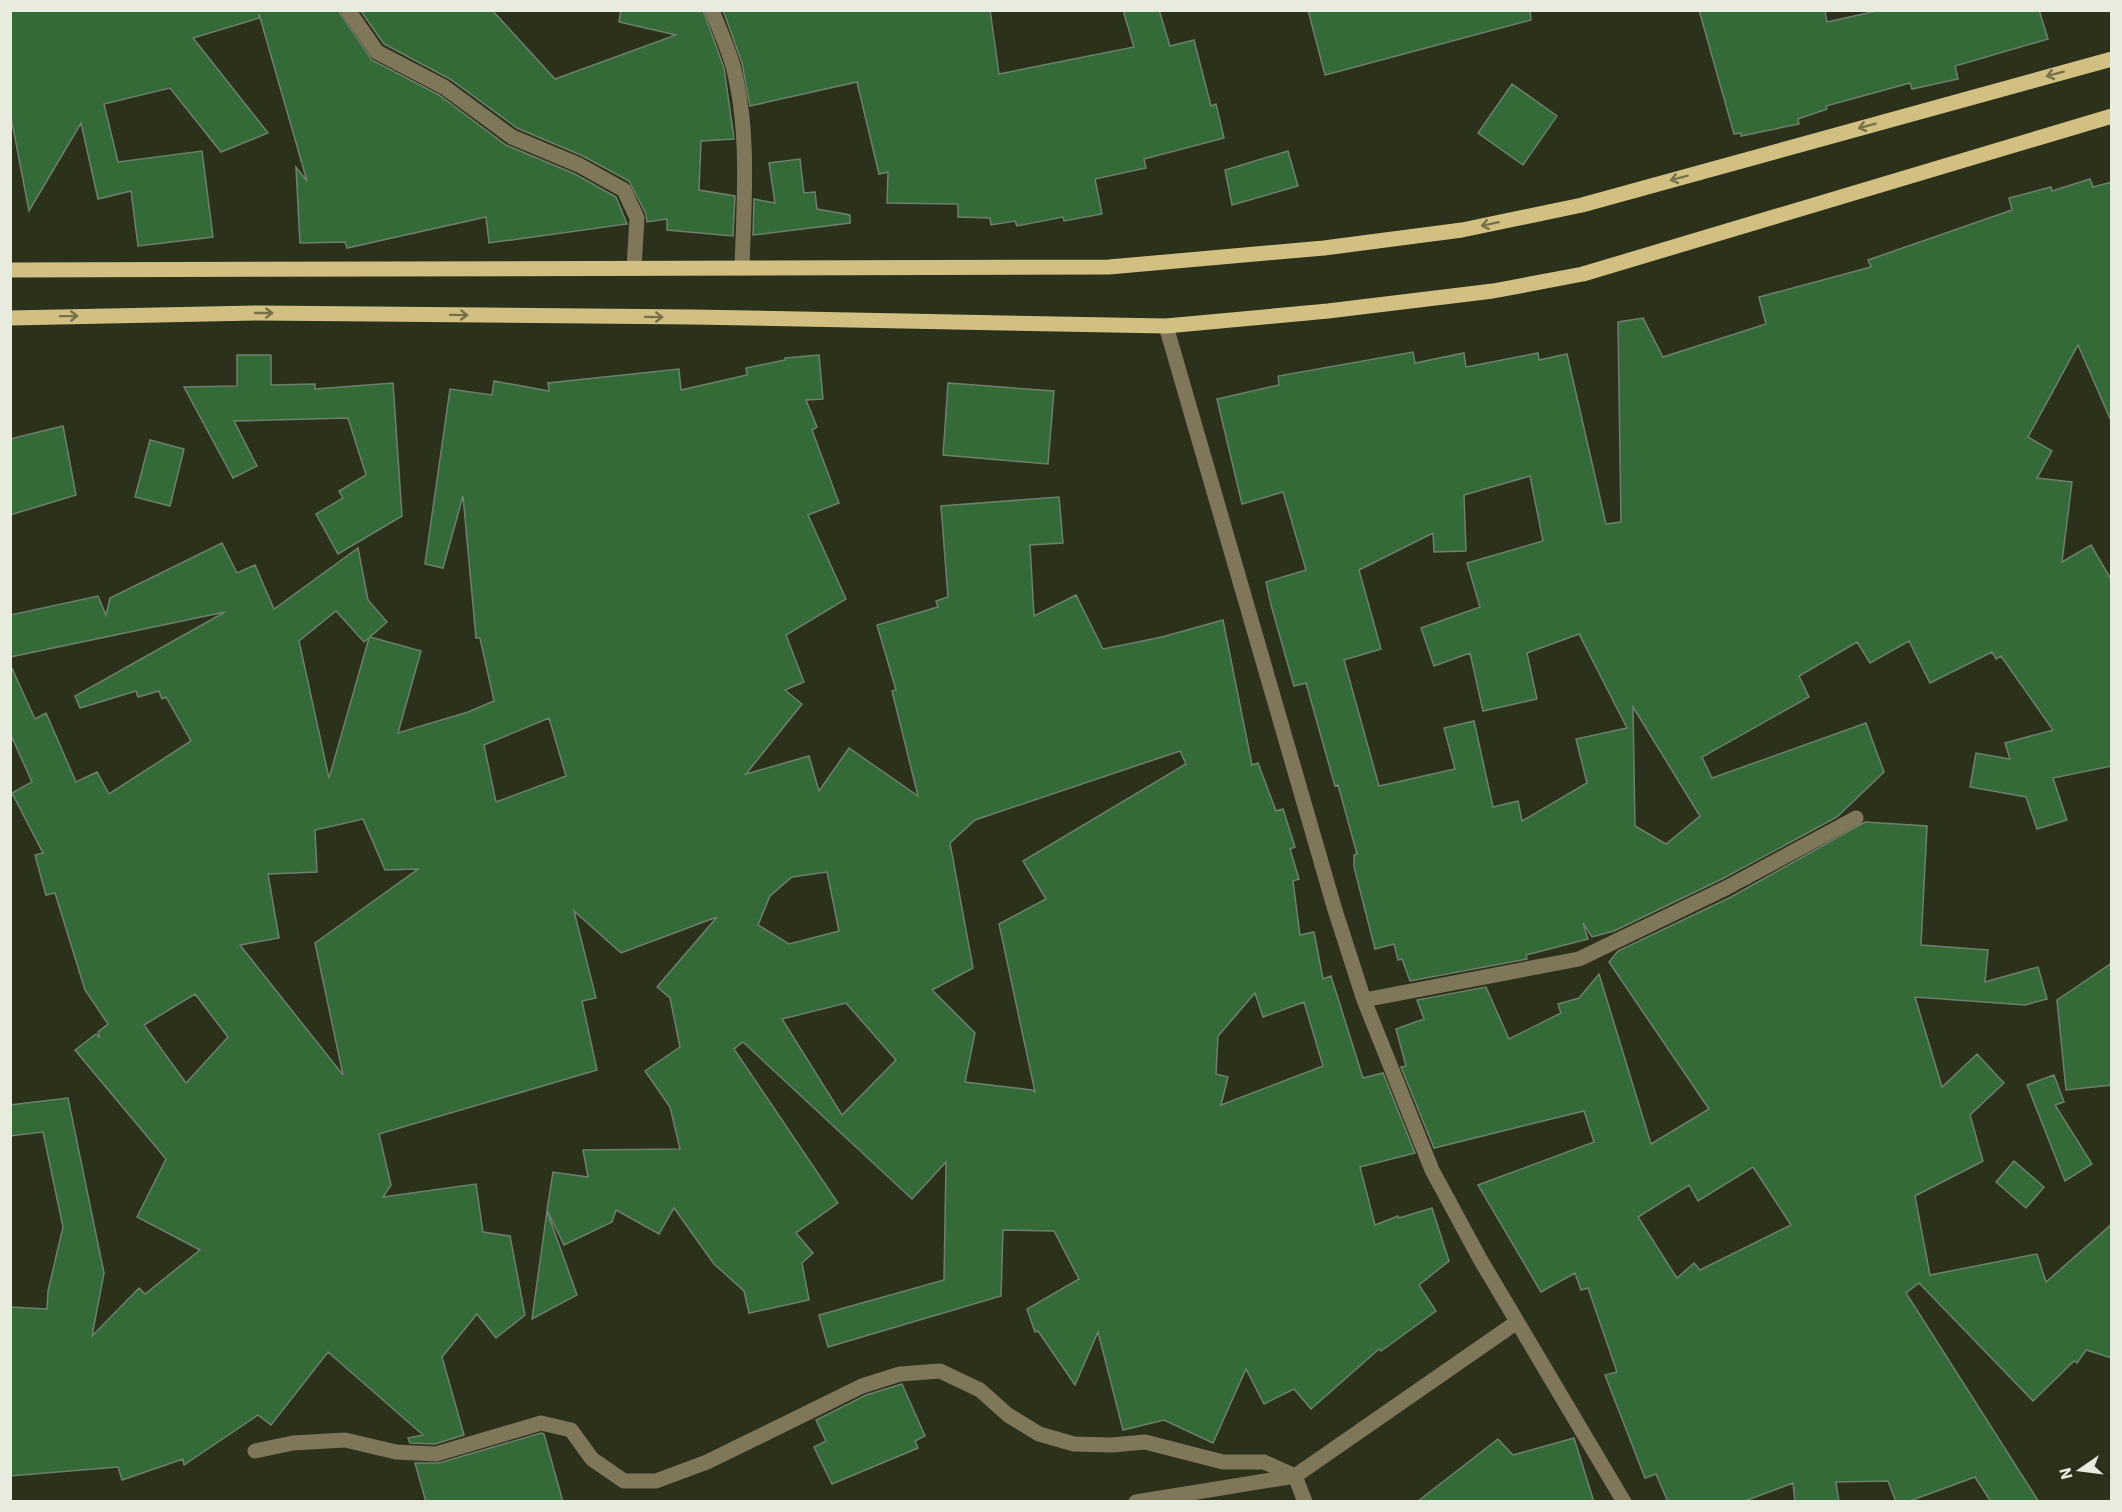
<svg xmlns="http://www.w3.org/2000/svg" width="2122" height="1512" font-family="'IBM Plex Sans',sans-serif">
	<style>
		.building { fill: #336a38; stroke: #6d806d; stroke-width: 1.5; fill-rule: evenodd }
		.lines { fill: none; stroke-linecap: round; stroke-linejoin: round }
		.minor { stroke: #80775a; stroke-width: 15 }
		.major { stroke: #d2c082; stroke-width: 15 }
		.oneway { stroke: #767149 }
	</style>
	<rect width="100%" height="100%" fill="#2b311b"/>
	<path class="building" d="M10,10h328l34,50 67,35 67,50 69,29 41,23 11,27 -138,19 -3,-26 -139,31 -2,-6 -45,1 -4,-76 11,14 -48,-167v4l-66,20 75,95 -47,19 -51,-64 -66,16 14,58 84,-11 11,86 -75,9 -7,-55 -33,8 -17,-76 -52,88 -19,-99z
		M360,10h132l63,69 121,-44 -57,-13 2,-12h82l21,58 10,71 -33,2 -2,49 36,6 -2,40 -66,-6v-11l-20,3 -1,-8 -17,-33 -46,-25 -66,-28 -67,-49 -66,-35z
		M723,10h267l9,64 135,-27 -11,-37h36l11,36 24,-6 17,66 5,-2 8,34 -80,21 2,9 -51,11 7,35 -38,7 -1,-4 -46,9 -2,-5 -24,4 -1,-7 -32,-1v-13l-71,-1 1,-31 -9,2 -22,-92 -107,24 -8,-43z
		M1308,10h222l1,10 -206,55z
		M1699,10h126l2,12 54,-12h158l9,29 -93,27 3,13 -46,10 -2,-6 -84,23 1,3 -29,10 1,5 -58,12v-3l-7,1z
		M1512,84l45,32 -34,49 -45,-32z
		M1288,151l10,35 -66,19 -7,-35z
		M800,159l4,34 11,-1 2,17 33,6v8l-97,12 1,-36 21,4 -6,-40z
		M2090,179l3,8 19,-5v241l-34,-78 -50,92 24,14 -15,27 35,4 -10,80 29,-17 21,36v185l-59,12 14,42 -30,9 -11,-32 -56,-10 6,-34 34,6 -5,-16 48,-13 -52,-74 -5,3 -4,-7 -62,31 -21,-42 -39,22 -13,-21 -58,34 10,21 -107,60 10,21 154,-55 18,49 -47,45 -115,62 -108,52 -22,6 -9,-14 5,16 -62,16 1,4 -117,22 -8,-22 -4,1 -4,-16 -19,5 -21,-82v-12l3,-1 -19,-69 -3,1 -29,-103 -12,3 -23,-81 -5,-23 40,-12 -23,-78 -41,12 -25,-105 62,-14 -1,-9 135,-24 2,11 49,-10 2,14 72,-14 1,7 28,-6 39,170 15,-2 -3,-200 25,-4 20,39 103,-33 -7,-27 112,-30 -3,-7 144,-50 -3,-12 42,-11 1,4zM1530,476l13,65 -76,22 13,44 -59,21 13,38 36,-13 13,58 54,-12 -10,-46 52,-19 48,94 -51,11 11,44 -65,38 -4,-20 -25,6 -19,-86 -30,7 11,41 -76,17 -35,-126 37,-11 -22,-79 74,-37 1,19 32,-1 -2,-56zM1633,707l67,109 -34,28 -31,-18z
		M237,355h34v30l44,-1v5l78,-6 9,133 -64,38 -22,-40 27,-16 -4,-7 27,-16 -18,-57 -114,3 23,45 -24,12 -49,-91 53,-1z
		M819,355l4,44 -17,1 11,27 -5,3 27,73 -31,12 38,84 -60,36 18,47 -19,8 17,14 -56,70 63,-18 10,35 30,-43 69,48 -26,-105 4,-1 -19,-65 61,-18 -2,-6 12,-4 -7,-91 118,-9 4,46 -33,2 4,71 42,-21 27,54 59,-12 61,-17 29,145 6,-2 18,48 7,-2 12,38 -5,2 9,30 -6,2 7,54 14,-3 9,47 8,-3 32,102 20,-5 32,80 -55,14 15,58 23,-9 1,2 33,-10 17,53 -30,24 17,26 -55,40 -2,-2 -68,60 -17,-20 -30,15 -18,-35 -33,74 -49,-23 -41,10 -25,-98 -23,53 -37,-54 -3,1 -8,-23 52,-30 -25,-48 -51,-1 -2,66 -173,51 -9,-32 125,-35 2,-118 -34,37 -169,-157 -9,7 104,154 -42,30 17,20 -11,10 7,37 -60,13 -5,-22 -30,-27 -40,-56 -15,26 -43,-24 -4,12 -48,23 -17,-35 6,-38 35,5 -5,-27 97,-1 -10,-42 -25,-36 35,-24 -10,-49 -13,-11 60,-70 -96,36 -47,-42 22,87 -14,3 15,69 -218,64 12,51 -8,12 93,-13 7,48 27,4 15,79 -29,23 -19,-24 -35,43 22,78 -29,9 -25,-1 -2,-5 15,-3 -95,-83 -57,73 -13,-10 -74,50 -1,-6 -61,21 -4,-13 -108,9v-169l37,2 1,-18 15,-64 -20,-95 -33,4v-31l58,-7 36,175 -12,63 47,-48 6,6 55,-44 -63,-33 29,-58 -91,-109 21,-16 4,4 -2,-6 10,-8 -23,-34 -30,-97 -9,2 -11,-40 8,-2 -31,-60 20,-11 -22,-49v-69l25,55 11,-6 30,69 21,-10 12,22 82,-53 -25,-44 -4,2 -3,-8 -21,6 -2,-6 -56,17 -5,-12 150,-84 -215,45v-42l88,-19 8,19 4,-17 112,-55 15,30 18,-8 19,44 84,-61 10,52 19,22 -17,15 51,14 -23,82 70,-21 26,-11 -14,-63h-4l-13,-142 -20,72 -18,-4 25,-175 42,6 2,-14 55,10 -1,-8 131,-14 2,21 66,-15 -1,-7 39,-8v-2zM336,611l28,31 5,-4 -40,140 -30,-137zM549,718l17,58 -70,26 -12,-57zM1180,751l6,13 -163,97 23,38 -47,25 36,168 -3,-2 -67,-8 10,-49 -43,-43 41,-22 -23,-125 25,-23zM363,819l22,51 33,-1 -103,74 28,132 -103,-130 39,-7 -11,-64 49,-2 -2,-42zM827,872l12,59 -50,13 -31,-19 12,-29 22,-19zM1255,993l8,24 41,-15 19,64 -102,39 7,-28 -12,-3 2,-38zM195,994l33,43 -42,46 -42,-58zM846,1003l50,57 -54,55 -60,-96z
		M948,383l106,8 -6,73 -105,-9z
		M63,426l13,69 -66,20v-76z
		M150,440l34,9 -14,57 -35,-9z
		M1865,822l62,4 -6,119 67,5 -3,32 53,-15 9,32 -22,6 -110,-8 27,90 35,-33 27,29 -34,32 13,46 -68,35 15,79 107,-21 9,28 66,-58v134l-26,-8 -9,13 -3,-2 -41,40 -114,-118 -13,10 133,209h-48l-16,-25 -68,25h-11l-8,-21 -52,1 3,20h-44l-2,-19 -51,19h-74l-12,-28 -11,4 -40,-103 12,-3 -29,-84 -7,2 -6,-17 -34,19 -63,-107 116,-43 -10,-31 -150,37 -33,-81 5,-1 -10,-37 28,-10 -7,-19 69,-13 23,52 52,-26 -3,-9 21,-6 20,-24 52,170 58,-35 -100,-147 9,-11 113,-54zM1753,1167l38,58 -91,45 -6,-7 -17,15 -39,-61 51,-32 9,16z
		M2112,963v122l-46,5 -9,-90z
		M2054,1075l10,27 -9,3 37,59 -27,17 -38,-96z
		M2014,1161l30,26 -18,21 -30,-26z
		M547,1211l30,84 -45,24z
		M902,1384l23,52 -10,5 3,7 -86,36 -18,-37 12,-6 -10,-21 50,-25z
		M541,1433l3,1 19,68h-137l-11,-39h24z
		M1574,1438l20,64h-177l81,-63 15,16z"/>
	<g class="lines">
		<path class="minor" d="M348,10l29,42 67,35 68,50 67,28 45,25 13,28 -3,50
			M712,10c7,19 16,38 21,56 17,65 11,136 9,202
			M1166,326l169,584 29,90 68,170 48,89 144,243
			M1364,1000l215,-41 147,-71 130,-70
			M255,1451l38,-8 52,-3 51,12 40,2 105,-31 30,7 21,29 32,22h32l51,-19 155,-76 38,-12 40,-3 40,19 28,25 31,19 35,10 38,1 33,-3 78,20h41l31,14 10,26
			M1136,1502l159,-26 222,-154"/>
		<path class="major" d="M10,270l1099,-3 215,-19 138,-18 120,-25 530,-146
			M10,318l249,-5 434,4 473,9 162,-15 165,-20 90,-17 529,-158"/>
	</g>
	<defs><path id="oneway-shaft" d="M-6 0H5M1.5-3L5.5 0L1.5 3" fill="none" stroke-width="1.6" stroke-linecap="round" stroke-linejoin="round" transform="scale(1.5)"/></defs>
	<g class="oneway">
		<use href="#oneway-shaft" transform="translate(2055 74) rotate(165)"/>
		<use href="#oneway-shaft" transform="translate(1867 126) rotate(165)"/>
		<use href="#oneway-shaft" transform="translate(1679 178) rotate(165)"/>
		<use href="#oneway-shaft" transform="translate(1490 224) rotate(168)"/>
		<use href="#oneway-shaft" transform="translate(264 313)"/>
		<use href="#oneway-shaft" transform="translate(459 315) rotate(1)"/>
		<use href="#oneway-shaft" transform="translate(69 316) rotate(-1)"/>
		<use href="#oneway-shaft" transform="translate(654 317) rotate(1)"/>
	</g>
	<rect width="2122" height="1512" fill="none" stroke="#e8ecde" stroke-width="24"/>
	<g transform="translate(2080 1470) rotate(256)" stroke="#2b311b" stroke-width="4.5" paint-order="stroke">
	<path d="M0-4.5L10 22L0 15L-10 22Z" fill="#e8ecde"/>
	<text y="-9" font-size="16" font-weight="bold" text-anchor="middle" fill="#e8ecde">N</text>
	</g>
</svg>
